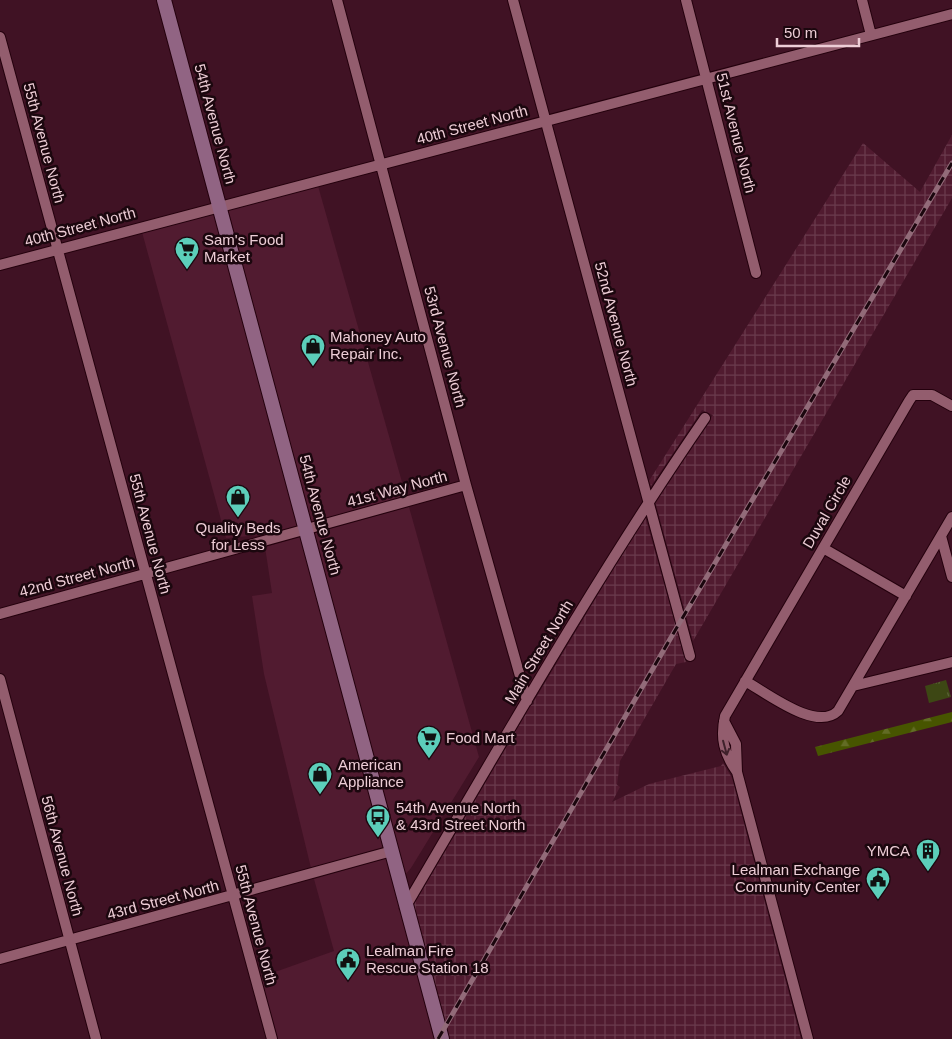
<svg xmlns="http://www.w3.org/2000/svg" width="952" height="1039" font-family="Helvetica,sans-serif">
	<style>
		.built { fill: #511b30 }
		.industrial { fill: url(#industrial-grid) }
		.forest { fill: url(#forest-firs) }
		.park { fill: url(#park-tufts) }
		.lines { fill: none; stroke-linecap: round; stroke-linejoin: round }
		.street-casing { stroke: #24000d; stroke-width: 12 }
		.secondary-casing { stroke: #24000d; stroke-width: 16 }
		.street { stroke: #935d6e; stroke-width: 10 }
		.secondary { stroke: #916483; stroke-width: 14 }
		.rail-casing { stroke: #926b79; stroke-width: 5 }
		.rail { stroke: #1b070e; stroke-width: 3; stroke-dasharray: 9; stroke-linecap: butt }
		.oneway { stroke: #3f212b }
		.labels { text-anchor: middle; stroke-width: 5; stroke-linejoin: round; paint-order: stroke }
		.street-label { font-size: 15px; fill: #edcdd6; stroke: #1b070e }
		.poi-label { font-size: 15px; fill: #edcdd6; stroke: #1b070e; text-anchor: start }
	</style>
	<defs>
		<pattern id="industrial-grid" width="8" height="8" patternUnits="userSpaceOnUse" patternTransform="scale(1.25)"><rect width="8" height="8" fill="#511b30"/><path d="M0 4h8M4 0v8" fill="none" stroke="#6a3b4d"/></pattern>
		<pattern id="forest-firs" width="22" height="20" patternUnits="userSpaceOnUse" patternTransform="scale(1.25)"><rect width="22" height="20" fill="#475500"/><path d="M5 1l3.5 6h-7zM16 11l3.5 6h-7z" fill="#626c24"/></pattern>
		<pattern id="park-tufts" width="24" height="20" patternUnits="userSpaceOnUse" patternTransform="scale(1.25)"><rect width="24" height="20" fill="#3d4714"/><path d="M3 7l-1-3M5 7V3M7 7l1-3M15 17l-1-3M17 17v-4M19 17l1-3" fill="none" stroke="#596035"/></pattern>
	</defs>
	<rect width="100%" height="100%" fill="#401224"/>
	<path class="built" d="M318,186l88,310 -95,26 -83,-313z
		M215,212l84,313 -36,10 -37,3 -84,-306z
		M409,507l70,250 -68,111 -6,7 -91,-342z
		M302,536l82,311 -73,21 -47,-194 -12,-78 20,-3 -7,-46z
		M387,858l13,47 -2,4 3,1 35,129h-158l-17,-62 73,-26 -20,-72z"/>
	<path class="industrial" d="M952,135v63l-259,443 -38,-140 58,-86 -11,-5 -51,76 -2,-5 214,-338 57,49z
		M645,516l41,146 -10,2 -56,97 -3,24 3,2 -8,15 37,-18 72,-18 2,-3 9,15 69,261h-352l-36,-133 118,-201 3,-1v-3z"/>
	<path class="forest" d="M952,712v10l-134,34 -3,-9z"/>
	<path class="park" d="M946,680l5,17 -22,6 -4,-17z"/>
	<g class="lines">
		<defs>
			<path id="street" d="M337,0l129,485 61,216
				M513,0l177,656
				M686,0l70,273
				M862,0l9,35
				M0,37l272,1002
				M0,265c317,-86 635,-168 952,-251
				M941,536l11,41
				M823,548l83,48
				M0,614l466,-129
				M0,679l96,360
				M745,681c22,12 71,51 93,30l114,-194
				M853,686l99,-24
				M724,721l12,23 1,28 71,267
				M737,772c-13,-18 -17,-34 -12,-56l184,-315 4,-6h19l20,11
				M406,906c97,-165 191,-331 299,-488
				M0,959l392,-108"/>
			<path id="secondary" d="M164,0l278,1039"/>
		</defs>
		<use href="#street" class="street-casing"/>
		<use href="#secondary" class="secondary-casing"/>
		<use href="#street" class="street"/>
		<use href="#secondary" class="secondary"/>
		<defs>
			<path id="rail" d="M438,1039l242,-417 272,-459"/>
		</defs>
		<use href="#rail" class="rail-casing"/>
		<use href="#rail" class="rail"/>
	</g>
	<defs><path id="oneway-shaft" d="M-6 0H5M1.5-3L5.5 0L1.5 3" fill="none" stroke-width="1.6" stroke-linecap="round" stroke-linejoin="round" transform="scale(1.25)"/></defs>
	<use class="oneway" href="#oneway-shaft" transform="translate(725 748) rotate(75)"/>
	<defs>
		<symbol id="supermarket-pin" viewBox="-11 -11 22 30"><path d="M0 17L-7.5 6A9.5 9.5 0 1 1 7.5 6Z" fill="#5cceba" stroke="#1b070e"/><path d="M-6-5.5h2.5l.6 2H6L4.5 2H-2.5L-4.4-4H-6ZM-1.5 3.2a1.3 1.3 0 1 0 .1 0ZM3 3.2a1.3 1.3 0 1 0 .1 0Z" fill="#111"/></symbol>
		<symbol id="shop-pin" viewBox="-11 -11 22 30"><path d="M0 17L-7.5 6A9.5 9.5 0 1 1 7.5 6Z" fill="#5cceba" stroke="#1b070e"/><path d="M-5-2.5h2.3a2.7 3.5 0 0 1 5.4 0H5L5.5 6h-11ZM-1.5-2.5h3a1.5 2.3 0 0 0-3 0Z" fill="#111"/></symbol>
		<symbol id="bus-pin" viewBox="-11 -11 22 30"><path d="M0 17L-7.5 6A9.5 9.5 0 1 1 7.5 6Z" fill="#5cceba" stroke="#1b070e"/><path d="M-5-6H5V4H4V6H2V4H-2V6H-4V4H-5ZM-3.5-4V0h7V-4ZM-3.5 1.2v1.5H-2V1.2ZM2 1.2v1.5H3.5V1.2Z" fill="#111"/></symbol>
		<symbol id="building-pin" viewBox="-11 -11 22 30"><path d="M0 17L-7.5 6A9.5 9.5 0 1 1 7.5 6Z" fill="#5cceba" stroke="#1b070e"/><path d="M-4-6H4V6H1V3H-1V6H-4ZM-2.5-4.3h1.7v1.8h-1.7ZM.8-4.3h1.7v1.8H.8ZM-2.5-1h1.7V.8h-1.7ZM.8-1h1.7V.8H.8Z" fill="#111"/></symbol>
		<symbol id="civic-pin" viewBox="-11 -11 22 30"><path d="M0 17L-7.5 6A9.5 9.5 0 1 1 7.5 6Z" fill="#5cceba" stroke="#1b070e"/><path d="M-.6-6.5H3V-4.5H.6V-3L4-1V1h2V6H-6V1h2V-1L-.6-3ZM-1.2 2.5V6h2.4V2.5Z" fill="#111"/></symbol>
	</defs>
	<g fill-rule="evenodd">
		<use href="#supermarket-pin" x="173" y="235" width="28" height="38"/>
		<use href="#shop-pin" x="299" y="332" width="28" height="38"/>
		<use href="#shop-pin" x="224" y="483" width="28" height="38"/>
		<use href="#supermarket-pin" x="415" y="724" width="28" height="38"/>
		<use href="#shop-pin" x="306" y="760" width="28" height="38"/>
		<use href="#bus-pin" x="364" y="803" width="28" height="38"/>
		<use href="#building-pin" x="914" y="837" width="28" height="38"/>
		<use href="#civic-pin" x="864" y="865" width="28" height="38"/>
		<use href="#civic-pin" x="334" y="946" width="28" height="38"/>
	</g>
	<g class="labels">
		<g class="street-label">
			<text transform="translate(215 124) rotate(75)" y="5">54th Avenue North</text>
			<text transform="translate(472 125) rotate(-15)" y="5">40th Street North</text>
			<text transform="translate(736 133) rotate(76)" y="5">51st Avenue North</text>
			<text transform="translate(44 143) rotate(75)" y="5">55th Avenue North</text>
			<text transform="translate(80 227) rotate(-15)" y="5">40th Street North</text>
			<text transform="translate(616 324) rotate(75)" y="5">52nd Avenue North</text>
			<text transform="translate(445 347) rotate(75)" y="5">53rd Avenue North</text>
			<text transform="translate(397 489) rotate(-15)" y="5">41st Way North</text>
			<text transform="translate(827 512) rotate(-60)" y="5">Duval Circle</text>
			<text transform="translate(320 515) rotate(75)" y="5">54th Avenue North</text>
			<text transform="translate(150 534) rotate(75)" y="5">55th Avenue North</text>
			<text transform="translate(77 577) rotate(-15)" y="5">42nd Street North</text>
			<text transform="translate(539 652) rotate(-59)" y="5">Main Street North</text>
			<text transform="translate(62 856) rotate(75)" y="5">56th Avenue North</text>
			<text transform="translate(163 900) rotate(-15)" y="5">43rd Street North</text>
			<text transform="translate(256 925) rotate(75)" y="5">55th Avenue North</text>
		</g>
		<g class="poi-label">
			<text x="204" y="245">Sam's Food<tspan x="204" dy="17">Market</tspan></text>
			<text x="330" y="342">Mahoney Auto<tspan x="330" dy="17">Repair Inc.</tspan></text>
			<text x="238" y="533" text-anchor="middle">Quality Beds<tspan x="238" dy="17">for Less</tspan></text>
			<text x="446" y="743">Food Mart</text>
			<text x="338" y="770">American<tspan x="338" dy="17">Appliance</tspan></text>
			<text x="396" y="813">54th Avenue North<tspan x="396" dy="17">&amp; 43rd Street North</tspan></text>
			<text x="910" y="856" text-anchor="end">YMCA</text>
			<text x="860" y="875" text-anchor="end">Lealman Exchange<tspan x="860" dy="17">Community Center</tspan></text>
			<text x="366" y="956">Lealman Fire<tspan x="366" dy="17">Rescue Station 18</tspan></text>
		</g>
	</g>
	<path d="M777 38v8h82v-8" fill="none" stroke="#edcdd6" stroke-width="2.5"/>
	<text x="784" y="38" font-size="15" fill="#edcdd6" stroke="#1b070e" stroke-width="4" paint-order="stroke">50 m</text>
</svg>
